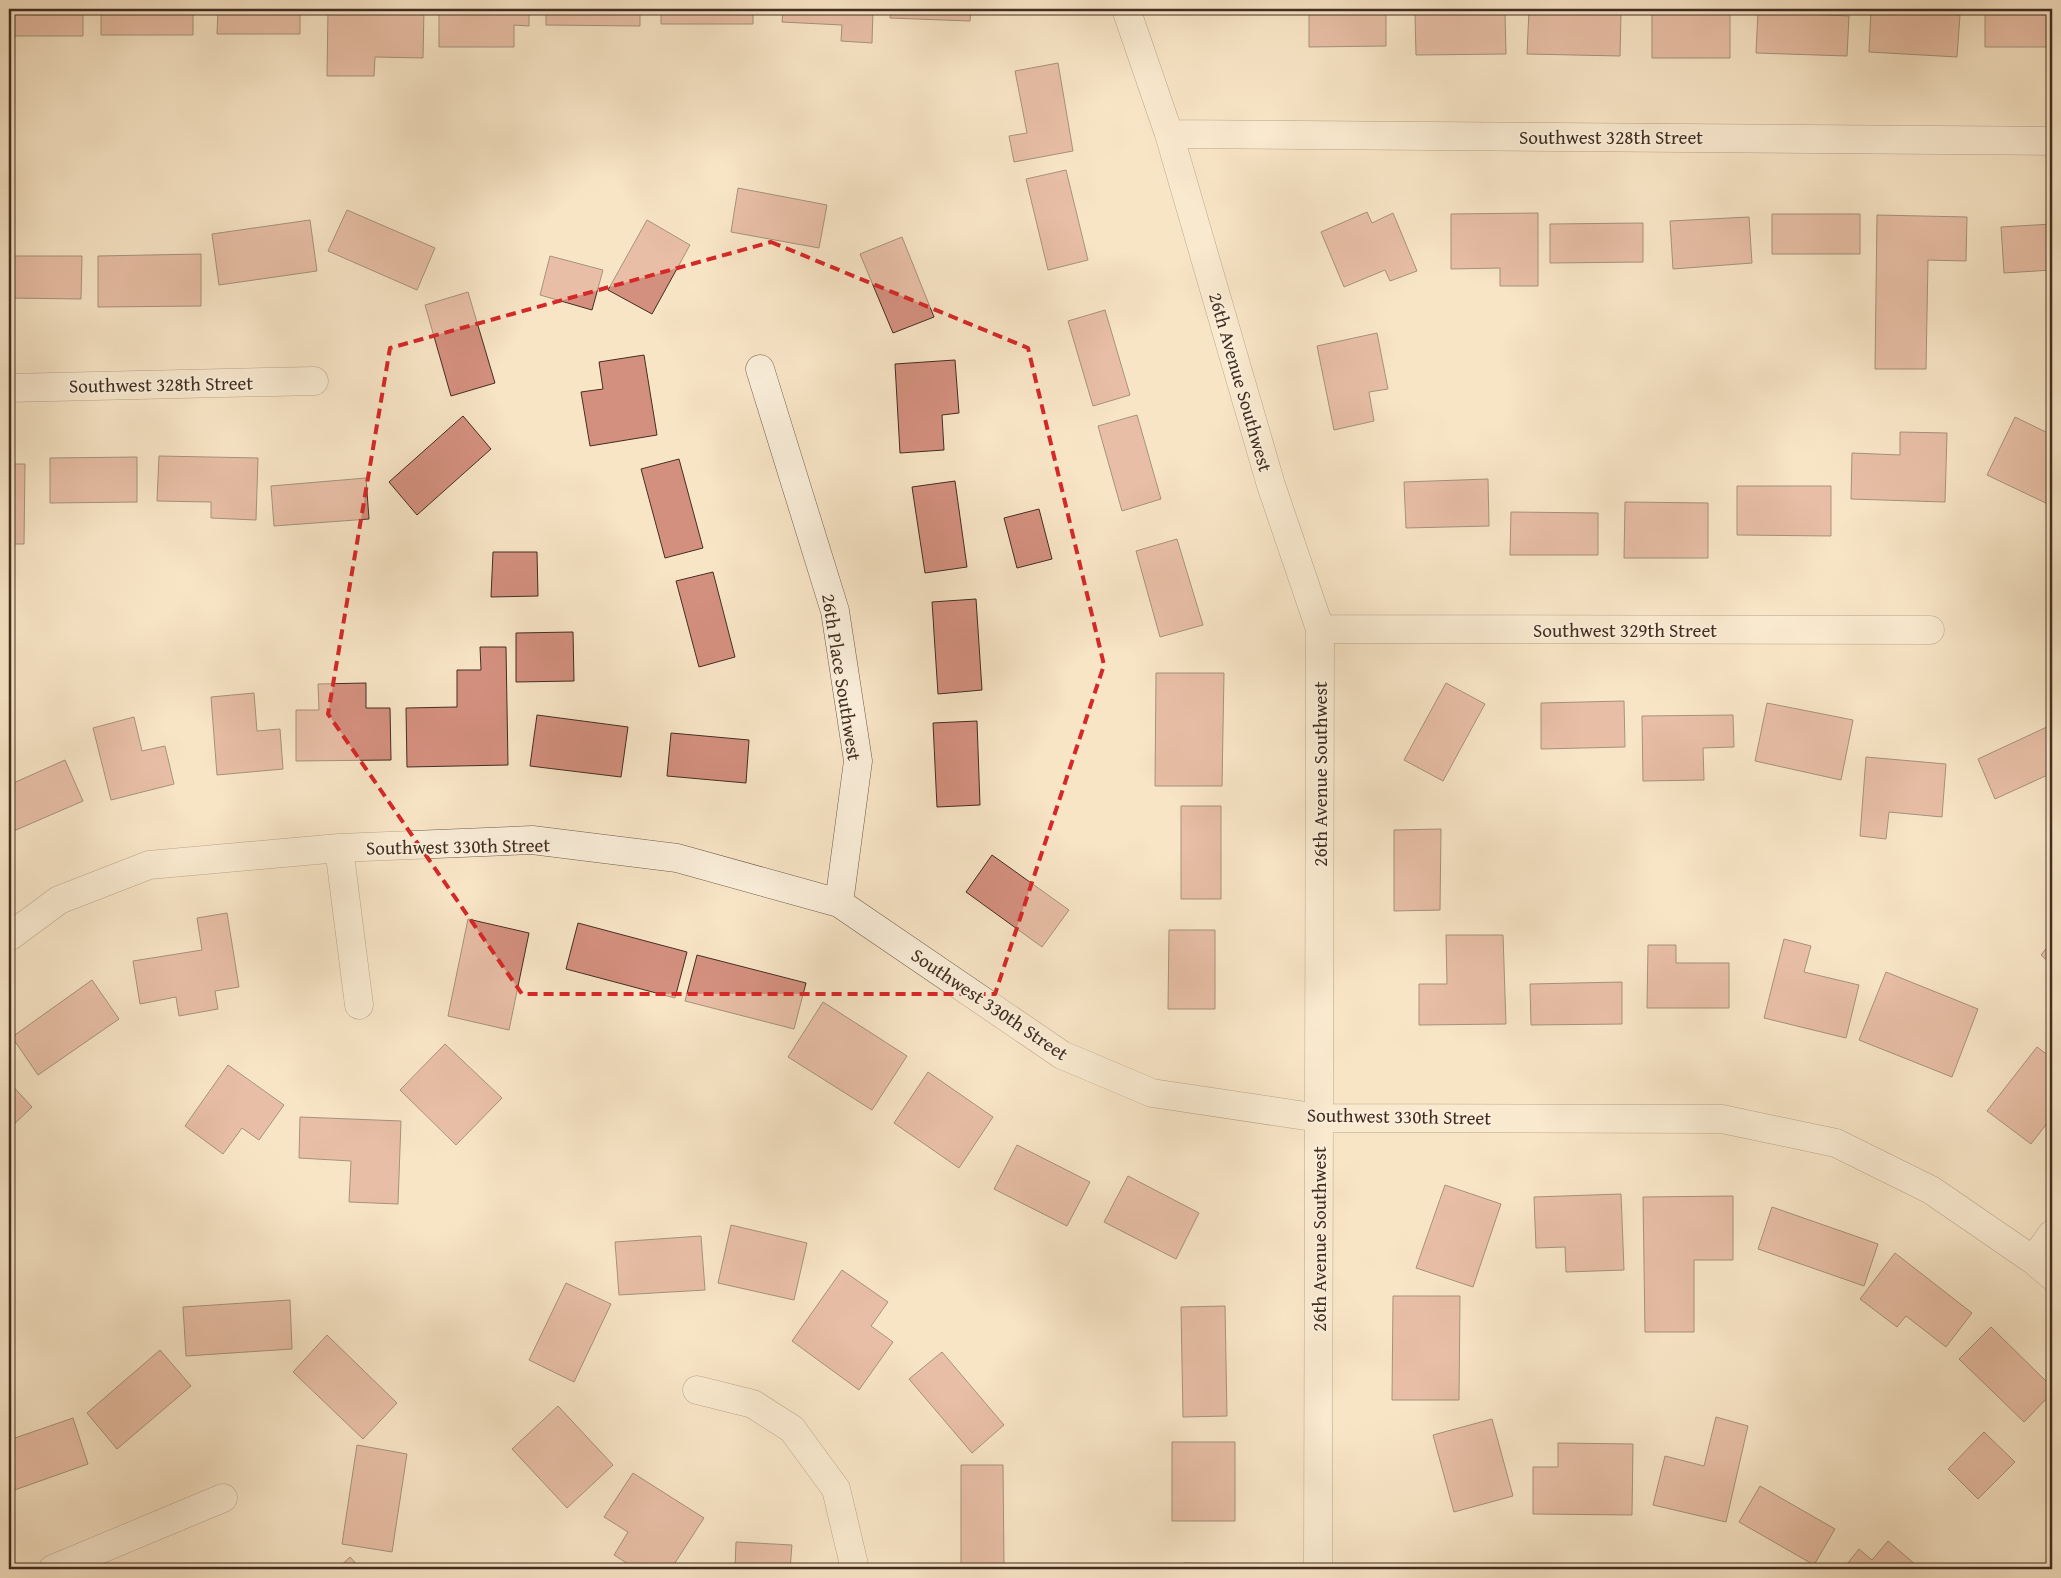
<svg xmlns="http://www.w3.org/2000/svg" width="2061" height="1578" font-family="'Gentium Book Plus',serif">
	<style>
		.building { fill: #d4907f; stroke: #422e21 }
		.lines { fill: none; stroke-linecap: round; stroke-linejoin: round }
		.street-casing { stroke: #705c4a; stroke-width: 29 }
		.street { stroke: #faeeda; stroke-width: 28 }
		.marked { fill: none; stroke: #d62828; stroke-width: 4; stroke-dasharray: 10 6; stroke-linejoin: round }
		.labels { text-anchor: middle; stroke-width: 4; stroke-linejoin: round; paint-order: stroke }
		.street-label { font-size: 19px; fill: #422e21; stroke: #faeeda }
	</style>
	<rect width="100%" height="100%" fill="#f8e5c6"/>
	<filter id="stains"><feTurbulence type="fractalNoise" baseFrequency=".004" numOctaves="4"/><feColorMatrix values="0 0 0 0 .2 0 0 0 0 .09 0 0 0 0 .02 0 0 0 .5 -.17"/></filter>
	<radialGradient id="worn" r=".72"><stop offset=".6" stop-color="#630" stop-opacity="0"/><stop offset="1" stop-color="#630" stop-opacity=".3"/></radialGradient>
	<path class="building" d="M9,9h74v27h-74z
		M101,9h92v26h-92z
		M218,9h82v25h-83z
		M328,9h96l-1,49 -48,-1 -1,19h-47z
		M439,9h90v17l-15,-1v22h-75z
		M546,9h94v17l-94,-1z
		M661,9h92v15h-92z
		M783,9h90l-1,34 -31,-2 1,-16 -60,-3z
		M891,9h80l-1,12 -80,-3z
		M1309,9h77v37l-77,1z
		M1678,9h52v49h-78v-48z
		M1871,9l89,6 -3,42 -88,-5z
		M1985,9h67v38h-67z
		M1529,10l92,3 -1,43 -93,-2z
		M1505,12l1,42 -90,1 -1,-41z
		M1758,12l91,4 -2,40 -91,-3z
		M1058,63l15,88 -59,11 -5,-26 18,-3 -12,-62z
		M1066,170l22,90 -40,10 -22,-91z
		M738,188l89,17 -8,43 -88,-16z
		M347,210l88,38 -18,42 -89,-39z
		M1367,212l5,11 21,-10 24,58 -27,10 -5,-11 -41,17 -23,-55z
		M1538,213v73h-38v-18l-49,1v-55z
		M1772,214h88v40h-88z
		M1877,215l90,2 -1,44 -38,-1 -2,109h-51z
		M1749,217l3,46 -79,6 -3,-48z
		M310,220l7,51 -98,14 -7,-51z
		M647,220l43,25 -38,69 -44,-24z
		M1643,223v39l-93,1v-39z
		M2052,224v46l-48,3 -3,-46z
		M902,237l32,80 -41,16 -33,-79z
		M201,254v52l-103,1v-51z
		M9,256h73l-1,43 -72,-1z
		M550,256l53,14 -11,40 -52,-15z
		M468,292l27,91 -44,13 -26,-91z
		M1105,310l25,85 -37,11 -25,-85z
		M1377,333l11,56 -19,3 5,29 -40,9 -17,-84z
		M644,355l13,80 -67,11 -9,-54 22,-3 -4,-27z
		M955,360l4,53 -17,2 2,35 -44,3 -5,-89z
		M1137,415l24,84 -39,12 -24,-85z
		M463,416l28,33 -74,66 -28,-33z
		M2015,417l37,18v25l-4,9 4,2v35l-65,-31z
		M1900,432l47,1 -2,69 -94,-3 1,-46 48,2z
		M159,456l99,2 -2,62 -45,-2v-16l-54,-1z
		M137,457v45l-87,1v-45z
		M679,459l24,89 -38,10 -24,-89z
		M9,464h16l-1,80h-15z
		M366,478l3,41 -95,7 -3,-40z
		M1488,479l1,47 -83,2 -2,-46z
		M955,481l12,86 -42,6 -13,-86z
		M1737,486h94v50l-94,-1z
		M1625,502l83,1v55h-84z
		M1039,509l13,50 -35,9 -13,-50z
		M1511,512l87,1v42h-88z
		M1177,539l26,86 -43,12 -24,-86z
		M493,552h44l1,44 -47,1z
		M713,572l22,85 -36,10 -23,-86z
		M976,599l6,91 -44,4 -6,-92z
		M573,632l1,49 -58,1v-49z
		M480,647h26l2,118 -101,2 -1,-59 51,-1v-37h24z
		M1156,673h68l-2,113h-67z
		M366,683v25h24l1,52 -95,1v-51h23l-1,-26z
		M1446,683l39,21 -42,77 -39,-21z
		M254,693l3,38 23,-2 3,40 -66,6 -6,-78z
		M1624,701l1,46 -84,2v-46z
		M1767,703l86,17 -12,60 -86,-19z
		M537,715l91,12 -7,50 -91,-11z
		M1733,715l1,32 -31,1 1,32 -61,1 -1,-65z
		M134,717l8,34 23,-5 9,38 -63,16 -18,-72z
		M977,721l3,84 -43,2 -4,-84z
		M2049,726l3,7v40l-57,26 -17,-40z
		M671,733l78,7 -3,43 -79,-7z
		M1866,757l80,7 -4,53 -53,-5 -3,27 -26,-3z
		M65,760l18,41 -74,32v-48z
		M1181,806h40v93h-40z
		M1441,829l-1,81 -46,1v-81z
		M992,855l77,55 -27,37 -76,-55z
		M227,913l12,74 -24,4 3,18 -39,7 -3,-19 -36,7 -7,-43 69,-11 -5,-32z
		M468,919l61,14 -20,97 -61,-14z
		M578,923l109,29 -12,46 -109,-29z
		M1169,930h46v79h-47z
		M1446,935h57l3,89 -87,1v-41h28z
		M1784,939l27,7 -7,26 55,13 -13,53 -82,-20z
		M2052,941v24l-11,-10z
		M1648,945h28v18h53v45h-82z
		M697,955l109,28 -12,46 -109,-28z
		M1886,972l92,37 -26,68 -93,-37z
		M92,980l27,39 -81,56 -26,-38z
		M1622,982v42l-91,1 -1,-41z
		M823,1002l84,54 -35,54 -84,-53z
		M445,1044l57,54 -46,47 -56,-55z
		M2037,1047l15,11v59l-21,27 -44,-33z
		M228,1065l56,40 -25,35 -17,-12 -19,26 -38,-28z
		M928,1072l65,45 -34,51 -65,-45z
		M9,1082l23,25 -23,22z
		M300,1117l101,4 -3,83 -49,-2 2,-41 -52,-3z
		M1017,1145l73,37 -23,44 -73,-37z
		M1128,1176l71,37 -23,46 -72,-37z
		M1445,1185l56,19 -28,83 -57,-19z
		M1621,1194l3,76 -58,2 -1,-25 -29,1 -2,-51z
		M1733,1196v64h-39v72h-49l-2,-135z
		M1772,1207l106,37 -14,42 -106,-37z
		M731,1225l76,18 -13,57 -76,-17z
		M701,1236l4,54 -86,5 -4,-53z
		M1895,1253l77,60 -26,34 -40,-31 -9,11 -37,-28z
		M842,1270l46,32 -17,24 22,16 -34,48 -67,-49z
		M566,1283l45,21 -37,78 -45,-22z
		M1393,1296h67l-1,104h-67z
		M290,1300l2,49 -106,7 -3,-49z
		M1225,1306l2,110 -44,1 -2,-110z
		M1991,1327l61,60v6l-28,29 -65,-63z
		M327,1335l70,68 -34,36 -70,-67z
		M160,1350l31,36 -74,63 -30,-36z
		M942,1352l62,73 -32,28 -63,-74z
		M558,1406l55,59 -46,43 -55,-59z
		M1716,1417l32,9 -22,96 -73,-17 12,-49 39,10z
		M73,1418l15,46 -79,28v-52z
		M1492,1419l21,77 -59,16 -21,-77z
		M1984,1432l31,30 -37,37 -30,-30z
		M1172,1442h63v79h-63z
		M1558,1443l75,1 -1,71 -99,-1v-47h25z
		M357,1445l50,9 -15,98 -50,-8z
		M961,1465h42l1,102h-43z
		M633,1473l71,45 -33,51h-35l-22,-14 14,-23 -24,-15z
		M1760,1486l75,43 -21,36 -75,-43z
		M1888,1541l28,24 -3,4h-70l16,-20 13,11z
		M736,1542l56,3 -2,24h-55z
		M350,1557l11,12h-24z
		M1184,1563l49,1v5h-49z"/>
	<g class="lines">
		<defs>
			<path id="street" d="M1126,9l43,125 102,351 49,144 -2,940
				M1169,134l883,7
				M760,369l75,242 23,150 -19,142
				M9,388l305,-7
				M1320,629l610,1
				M339,848l20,157
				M9,937l50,-37 90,-35 190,-17 193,-8 145,18 162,45 223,152 90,38 167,25 403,1 114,24 95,47 102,70 19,16
				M2033,1260l19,-26
				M697,1390l56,14 39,25 44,60 19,80
				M53,1569l170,-71"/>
		</defs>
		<use href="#street" class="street-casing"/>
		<use href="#street" class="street"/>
	</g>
	<path d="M0 0H2061V1578H0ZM771,242l257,106 76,317 -109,329h-473l-194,-280 62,-366z" fill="#f8e5c6" fill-opacity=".55" fill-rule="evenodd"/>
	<path class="marked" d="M771,242l257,106 76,317 -109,329h-473l-194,-280 62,-366z"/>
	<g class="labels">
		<g class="street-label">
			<text x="1611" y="144">Southwest 328th Street</text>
			<text transform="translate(1241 382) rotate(74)" y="7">26th Avenue Southwest</text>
			<text transform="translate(161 384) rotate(-1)" y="7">Southwest 328th Street</text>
			<text x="1625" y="637">Southwest 329th Street</text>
			<text transform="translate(842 677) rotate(81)" y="7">26th Place Southwest</text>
			<text transform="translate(1320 774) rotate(-90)" y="7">26th Avenue Southwest</text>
			<text transform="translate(458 846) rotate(-1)" y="7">Southwest 330th Street</text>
			<text transform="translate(990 1004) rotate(34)" y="7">Southwest 330th Street</text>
			<text transform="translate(1399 1116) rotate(1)" y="7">Southwest 330th Street</text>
			<text transform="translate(1319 1239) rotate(-90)" y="7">26th Avenue Southwest</text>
		</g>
	</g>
	<rect width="2061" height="1578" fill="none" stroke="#f8e5c6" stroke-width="30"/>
	<rect x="10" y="10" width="2041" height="1558" fill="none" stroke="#422e21" stroke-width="2.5"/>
	<rect x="15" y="15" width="2031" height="1548" fill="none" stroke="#422e21"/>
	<rect width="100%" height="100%" filter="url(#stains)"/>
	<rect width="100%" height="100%" fill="url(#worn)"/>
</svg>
